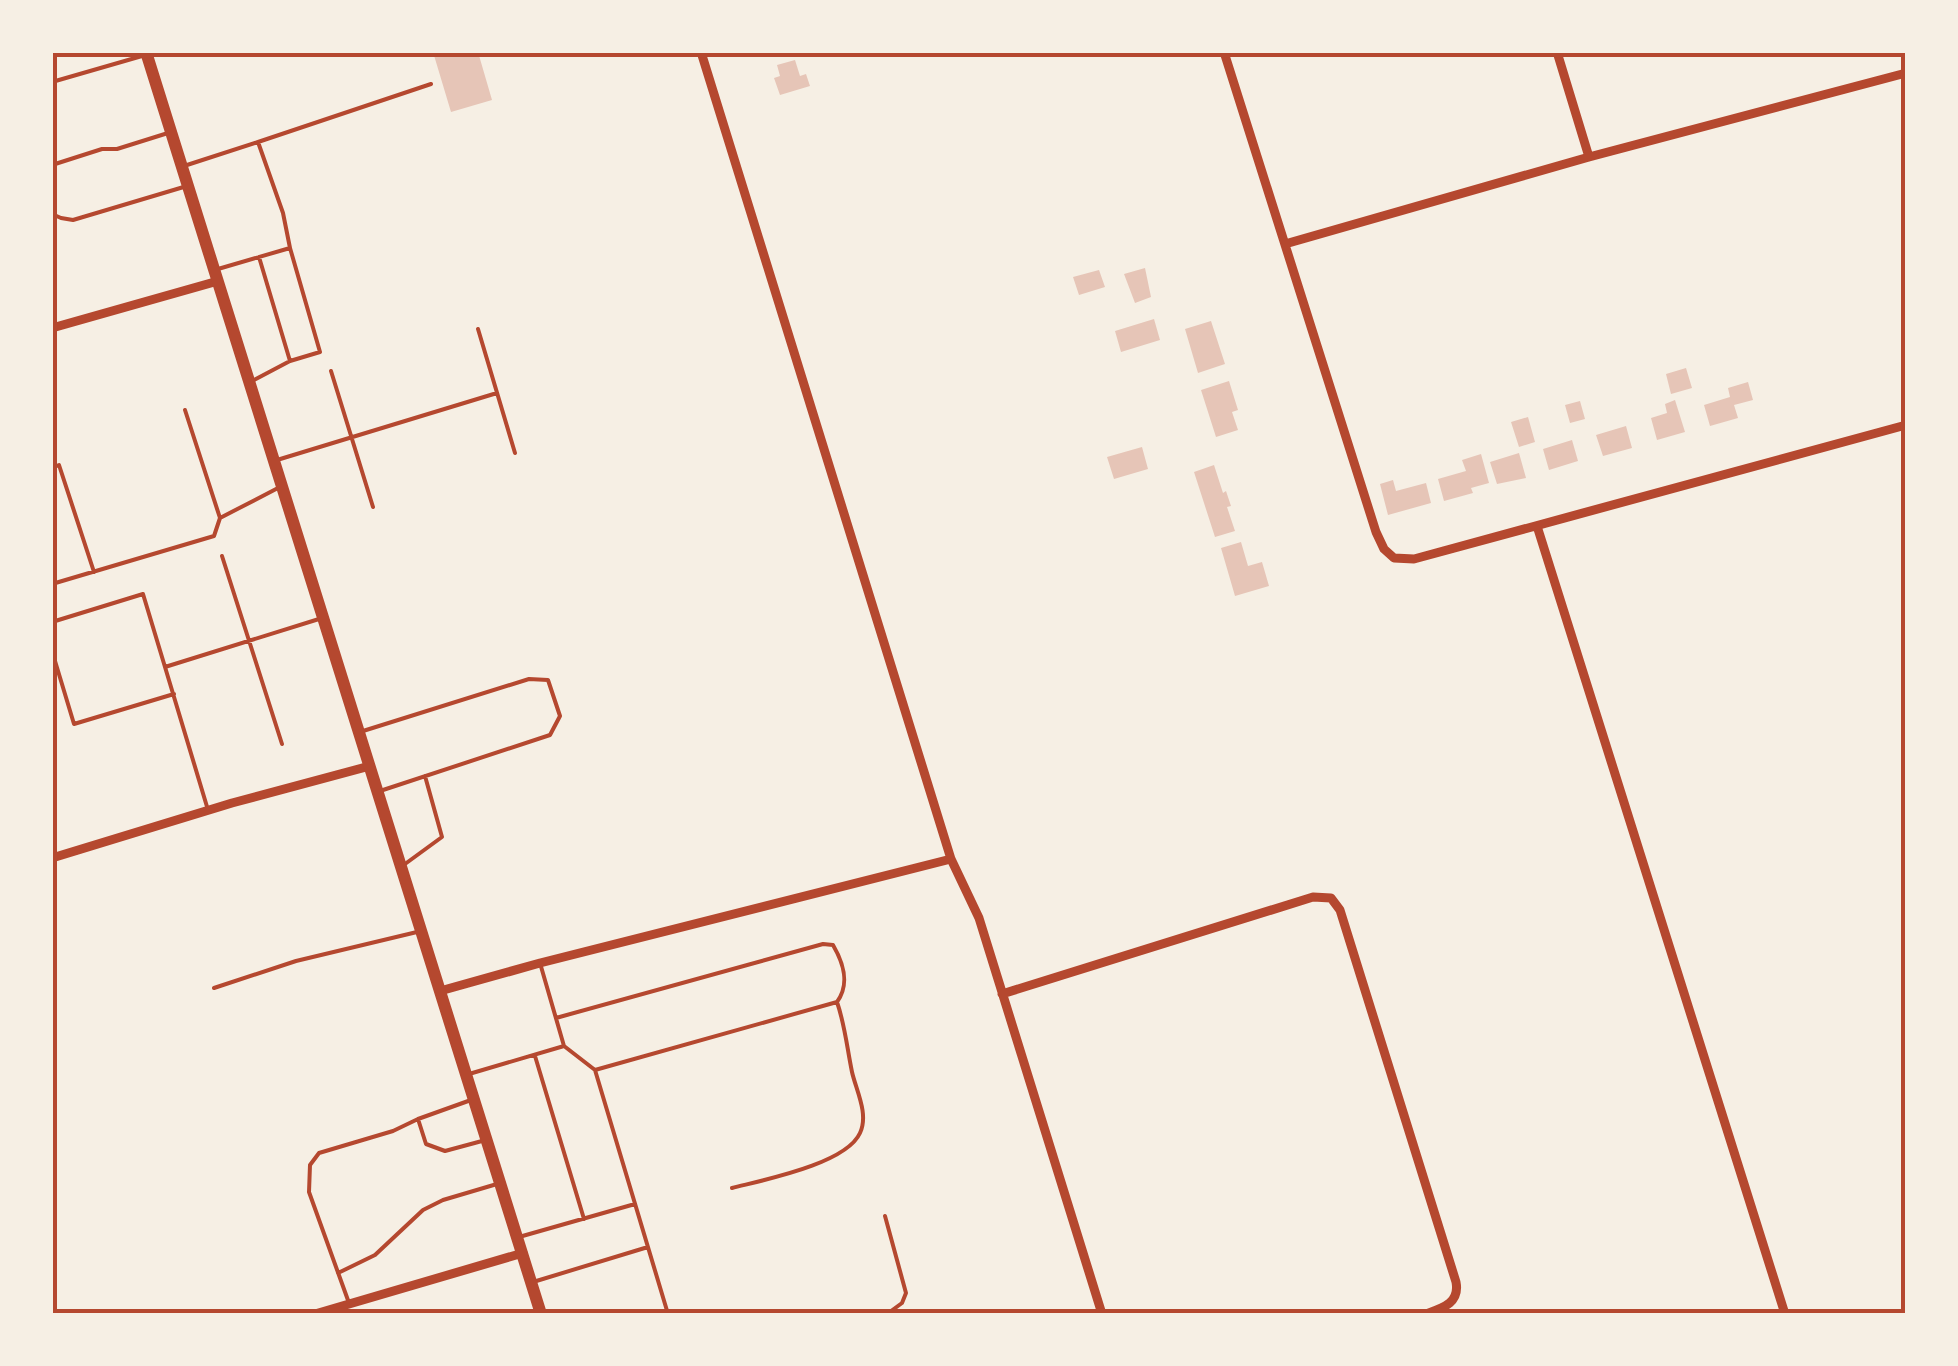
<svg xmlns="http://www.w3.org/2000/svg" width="1958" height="1366" font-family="'Work Sans',sans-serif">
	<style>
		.building { fill: #e6c5b7 }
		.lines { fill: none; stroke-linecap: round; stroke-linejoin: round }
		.service { stroke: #b5482f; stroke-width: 4 }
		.minor { stroke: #b5482f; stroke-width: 9 }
		.secondary { stroke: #b5482f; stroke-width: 12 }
		.neatline { fill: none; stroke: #b5482f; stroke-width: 4 }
	</style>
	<rect width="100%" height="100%" fill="#f6efe4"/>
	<path class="building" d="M433,52h45l14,48 -41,12z
		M795,60l5,16 6,-2 4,12 -30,9 -6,-17 6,-2 -3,-11z
		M1145,268l6,29 -16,6 -11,-29z
		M1099,270l6,17 -26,8 -6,-18z
		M1154,319l6,21 -39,12 -6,-21z
		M1211,321l14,43 -27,9 -13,-44z
		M1686,368l6,20 -21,6 -5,-20z
		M1229,381l9,29 -6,2 6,18 -22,7 -15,-47z
		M1748,382l5,18 -19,5 4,13 -28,8 -6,-21 26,-8 -2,-9z
		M1675,400l10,32 -28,8 -6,-22 16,-5 -2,-9z
		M1580,401l5,18 -15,4 -5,-18z
		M1528,417l7,25 -16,5 -8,-25z
		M1626,426l6,22 -29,8 -7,-21z
		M1572,440l6,21 -29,9 -6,-21z
		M1142,447l6,22 -34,10 -7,-22z
		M1519,453l7,25 -29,6 -7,-22z
		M1481,454l8,29 -18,5 2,5 -29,8 -6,-22 28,-8 -4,-11z
		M1214,465l9,28 3,-2 5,15 -4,1 8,24 -20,6 -21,-65z
		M1393,480l3,11 30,-8 5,20 -43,12 -8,-31z
		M1241,542l7,24 14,-4 7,24 -34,10 -14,-48z"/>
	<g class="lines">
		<path class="service" d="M52,82l90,-26
			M258,142l173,-58
			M52,165l50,-16h15l51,-16
			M187,165l71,-23 25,71 7,35 -72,21
			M52,214l9,4 12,2 114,-34
			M478,329l37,124
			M290,361l30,-9 -30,-104
			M331,371l42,136
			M254,380l36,-19 -31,-104
			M185,410l35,108
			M277,460l220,-67
			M52,468l7,-3 35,107
			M222,556l60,188
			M52,584l162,-48 6,-18 58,-30
			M52,622l91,-28 22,73
			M52,651l22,73 100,-30
			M363,731l166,-52 19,1 12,36 -10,19 -170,56
			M208,810l-43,-143 154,-48
			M405,864l37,-27 -17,-61
			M214,988l82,-27 121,-29
			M556,1018l267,-74 10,1c11,19 17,39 4,57
			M564,1046l31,24 73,244
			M535,1056l49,163
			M595,1070l242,-68c8,23 10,46 15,70 4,18 17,42 8,61 -14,31 -97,47 -128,55
			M469,1074l95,-28 -24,-83
			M471,1100l-53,19 8,25 19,7 37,-10
			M885,1216l21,77 -4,10 -15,11
			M519,1237l116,-33
			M338,1273l37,-18 48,-45 20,-10 54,-16
			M533,1282l115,-35
			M349,1303l-40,-111 1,-27 9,-12 74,-22 25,-12"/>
		<path class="minor" d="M701,52l250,807 28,59 123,396
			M1224,52l152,480 8,17 10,9 20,1 492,-134
			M1557,52l32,105
			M1285,244l304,-87 317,-84
			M52,328l166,-47
			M1537,526l248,788
			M52,858l180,-55 138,-37
			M440,991l100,-28 411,-104
			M1002,994l311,-97 18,1 9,12 116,372c4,21 -13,26 -30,32
			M315,1314l208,-61"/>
		<path class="secondary" d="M146,52l395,1262"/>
	</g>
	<rect width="1958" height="1366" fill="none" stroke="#f6efe4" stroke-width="110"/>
	<rect x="55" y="55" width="1848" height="1256" class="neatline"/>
</svg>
